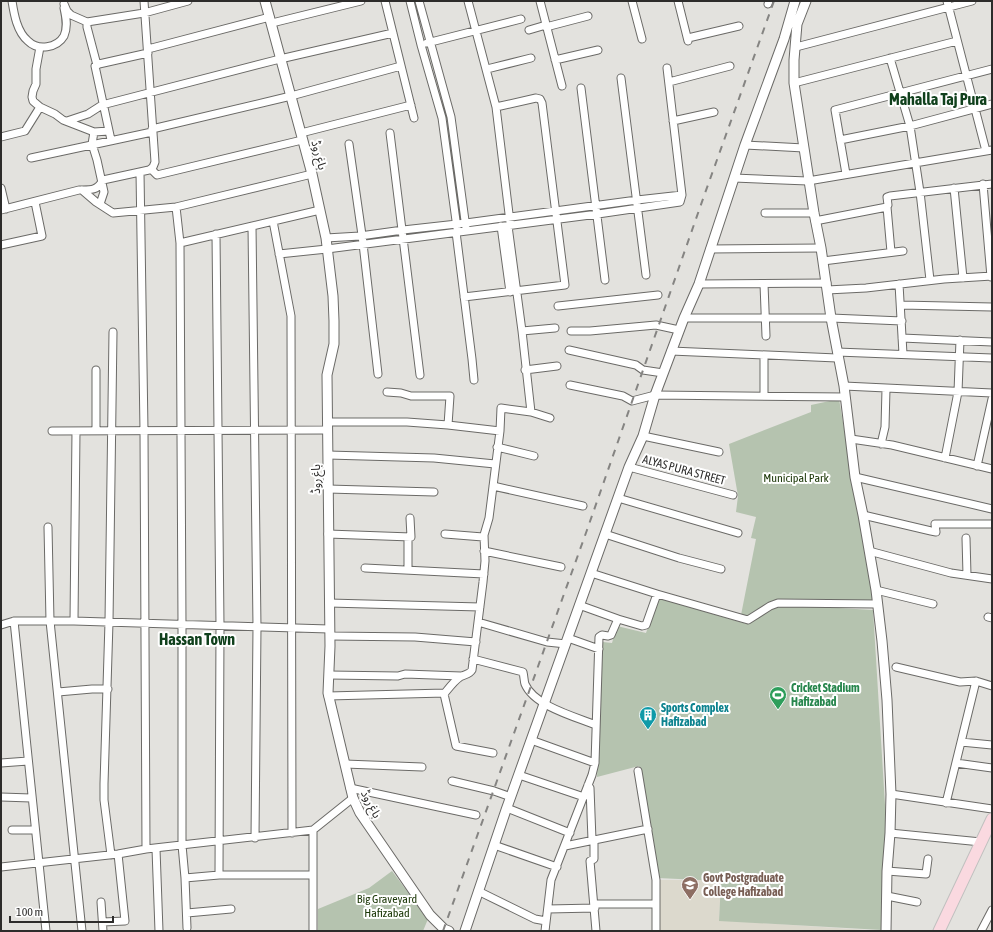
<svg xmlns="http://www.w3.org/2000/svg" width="993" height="932" font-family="'Asap Condensed','Noto Sans Arabic',sans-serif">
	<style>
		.built { fill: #dcd9cd }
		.green { fill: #b5c3af }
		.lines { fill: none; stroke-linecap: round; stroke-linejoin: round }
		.minor-casing { stroke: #6b6a67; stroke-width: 9 }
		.tertiary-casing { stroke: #6b6a67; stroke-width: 11 }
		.primary-casing { stroke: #c0c0bf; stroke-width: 13 }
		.minor { stroke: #fff; stroke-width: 7 }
		.tertiary { stroke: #fff; stroke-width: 9 }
		.primary { stroke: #fad9e0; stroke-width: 11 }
		.rail { stroke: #858482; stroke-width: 2; stroke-dasharray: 7 7; stroke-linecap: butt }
		.labels { text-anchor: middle; stroke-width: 4; stroke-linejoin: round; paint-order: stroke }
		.street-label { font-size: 12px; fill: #2d2c2b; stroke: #fff }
		.park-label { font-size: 12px; fill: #1a3606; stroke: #fff }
		.leisure-label { font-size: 12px; font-weight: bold; fill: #27864d; stroke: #fff; text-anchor: start }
		.culture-label { font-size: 12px; font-weight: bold; fill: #0d838f; stroke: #fff; text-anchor: start }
		.education-label { font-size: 12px; font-weight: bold; fill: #785e54; stroke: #fff; text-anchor: start }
		.district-label { font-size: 16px; font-weight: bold; fill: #10401c; stroke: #fff }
	</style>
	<rect width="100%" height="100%" fill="#e3e2de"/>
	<path class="built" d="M658,880h63l-2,40 162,11h-221z"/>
	<path class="green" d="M839,399l35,203h-104c-10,5 -18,16 -29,13l15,-76 -5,-1 5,-21 -20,-5 2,-16 -9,-52 82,-32v-7z
		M658,598l89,26c13,-9 24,-16 40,-19l86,5 13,211 -4,109 -163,-9 2,-40 -63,-3 -19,-112 -42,11 6,-135 9,1 5,-17 29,7z
		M392,871l36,48 -5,12h-105v-22l51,-21z"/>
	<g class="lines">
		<defs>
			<path id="minor" d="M12,1c2,13 5,31 16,40 10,10 29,7 36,-5 4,-9 2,-19 0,-28
				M385,1l29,117
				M410,1l11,44 21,73 15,110
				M419,1l32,116 15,111
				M468,1l28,106 14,115
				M540,1l22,85
				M632,1l10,38
				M678,1l10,40
				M947,1l39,150
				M64,4l3,7 4,4 16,7 57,-9 44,-12
				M768,4l1,-3
				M87,22v5l10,38
				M272,23l89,-22
				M546,27l42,-11
				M529,30l17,-5
				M688,38l51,-12
				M427,43l94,-24
				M40,47l-4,22v15l-3,7 -1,6 1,4 7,6 15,7 8,6 31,12 15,-1
				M796,47l176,-46
				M148,49l122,-32
				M890,58l20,68 10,66 10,88
				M555,60l43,-10
				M487,69l44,-11
				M621,78l25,197
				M669,82l61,-16
				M794,83l163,-42
				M581,88l24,192
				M67,121l21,-7 14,-9 178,-46 113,-26
				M673,121l41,-9
				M152,129l139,-33 110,-30
				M94,132l-2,12 5,16 7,32 -4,12
				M301,133l110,-28
				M390,133l30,242
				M1,137l24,-6 15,-24
				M111,140l-16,-74 4,-2 49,-11
				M840,140l70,-14 82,-22
				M349,144l13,91 16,139
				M745,145l59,3
				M31,158l121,-26
				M151,169l6,6 145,-35
				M140,172l4,258 2,419
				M846,174l-11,-64 157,-41
				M734,178l74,3 184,-31
				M983,184l8,93
				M1,188l5,21
				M954,188l9,90
				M82,190l14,12 17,11 63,-6 136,-33
				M176,207l4,36 2,381v221l3,33 2,50
				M887,207l4,45
				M1,210l78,-20c12,0 18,1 24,-10l46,-10 4,-3 2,-5 -11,-161
				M765,213h49
				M273,221l18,95 1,517
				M815,221l72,-14 1,-2 -1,-8 3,-1 102,-12
				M252,226l5,401 -2,211
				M501,226l9,66
				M508,226l14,105 9,81
				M456,232l16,127 2,21
				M216,234l4,392 -1,249
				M326,238l34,-2 43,-6 63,-7 171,-23 45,-5
				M180,243l140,-33
				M1,245l41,-9 -7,-34
				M710,249l111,-1
				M279,254l48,-5 271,-35 82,-12 2,-7 -15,-127
				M823,261l80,-10
				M699,284l128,-1
				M764,284l2,52
				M899,284l4,70
				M827,290l39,-2 78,-9 48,-3
				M464,297l101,-12 -23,-182 -2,-4 -4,-1 -40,9
				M901,305l91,2
				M558,306l100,-11
				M684,318h147l71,3
				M522,331l33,-3
				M571,331h19l66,-6 23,5
				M902,338l90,4
				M569,350l67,15 7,5 20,3
				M671,351l166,7
				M837,352l155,6
				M525,370l32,-4
				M570,385l53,11 9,5 23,-6 190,2
				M844,386l148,7
				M387,392l14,1 10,3h39l-2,29
				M764,396v-41
				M328,422h79l41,3 52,6
				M96,430v-60
				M52,431l276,-1
				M643,436l76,16
				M851,439l41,6 100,24
				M881,444l4,-17 1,-38
				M497,447l37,9
				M328,455l106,3 61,6
				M945,458l13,-66 2,-52
				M977,466l15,-67
				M629,467l104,28
				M855,477l137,32
				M493,486l90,20
				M328,489l106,3
				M618,498l120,35
				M863,515l68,16 5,1 -1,-8h57
				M48,527l2,94 32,310
				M328,534l83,3 -1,-19
				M445,534l38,3
				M605,534l74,24 42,11
				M966,538l1,37
				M484,551l77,16
				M869,551l82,22 41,6
				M365,568l119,6
				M408,570v-33
				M591,573l66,21 91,26 22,-14 8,-3 100,1
				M876,590l57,14
				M329,603l151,4
				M579,605l39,14
				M988,617l4,1
				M14,621l32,310
				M74,621l2,-190
				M478,622l69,20 19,2
				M1,625l13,-4h60l255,8
				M330,636l85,1 61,5
				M568,638l31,11
				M473,659l50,13c1,4 1,9 2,12 9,22 51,33 71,41
				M896,667l64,15 16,-1 16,5
				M329,675l69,1 7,-2 56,2
				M58,692l34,-3h16
				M328,696l117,-3
				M531,740l64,23
				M961,742l31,3
				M493,753l-37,-7 -12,-52c5,-6 10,-13 16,-17 5,-3 9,-2 12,-7l11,-88 2,-21 -1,-26 5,-17 11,-87 1,-23 30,4 19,6
				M1,763l27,-2
				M956,763l36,5
				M345,764l77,3
				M638,771l18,109v51
				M519,775l65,22
				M452,781l42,10 17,6
				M588,785l2,3 2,52
				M350,788l126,27
				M891,794l101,15
				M1,797l30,1
				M946,803l30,-122
				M507,808l63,25
				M12,830h23
				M890,833l91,9
				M594,840v19l-4,2 6,70
				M494,845l63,22
				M565,846l83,-17
				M156,849l3,82
				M111,855l-7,-55v-16l5,-162 4,-290
				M1,867l117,-13 28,-5 167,-19 40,-32
				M887,871l39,3 2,-15
				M185,878l34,-3h93
				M478,891l57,28 11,2
				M887,896l30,6
				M101,902l2,29
				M595,904h61
				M548,909l47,-1
				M187,913l44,-4
				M103,922l22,-1 -7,-67
				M313,931v-101
				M545,931l6,-51 41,-105 3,-12 4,-126 3,-2 6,1 3,-1 7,-16 24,7 4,-1 11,-31
				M981,931l11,-21"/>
			<path id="tertiary" d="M265,1l47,173 14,64 7,58 1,25v23l-7,31 3,271 -2,47 25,105 7,15 70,102 14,14 5,2
				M806,1l-9,23 -3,36v23l20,130 7,35 10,70 13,68 11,91 8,38 13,75 6,51 5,59 4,94 -1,39 -3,38 -1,60
				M465,931l41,-121 123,-343 14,-31 12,-41 29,-77 15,-34 46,-139 39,-106 11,-38"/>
			<path id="primary" d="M939,931l53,-112"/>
		</defs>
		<use href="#minor" class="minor-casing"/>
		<use href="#tertiary" class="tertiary-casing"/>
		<use href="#primary" class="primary-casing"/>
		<use href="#minor" class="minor"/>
		<use href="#tertiary" class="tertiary"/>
		<use href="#primary" class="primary"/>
		<path class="rail" d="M443,931l144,-401 117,-334 70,-195"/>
	</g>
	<defs>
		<symbol id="stadium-pin" viewBox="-11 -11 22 30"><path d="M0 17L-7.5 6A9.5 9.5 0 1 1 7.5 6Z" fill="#2e9e5b" stroke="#fff"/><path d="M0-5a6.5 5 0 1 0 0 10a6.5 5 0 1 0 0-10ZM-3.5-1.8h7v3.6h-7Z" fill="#fff"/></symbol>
		<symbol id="building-pin" viewBox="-11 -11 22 30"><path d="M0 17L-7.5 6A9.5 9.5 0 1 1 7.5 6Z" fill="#0f9aa8" stroke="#fff"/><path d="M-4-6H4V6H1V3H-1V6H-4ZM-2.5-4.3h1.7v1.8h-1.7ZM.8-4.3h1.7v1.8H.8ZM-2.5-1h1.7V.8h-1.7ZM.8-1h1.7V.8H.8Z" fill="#fff"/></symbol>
		<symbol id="university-pin" viewBox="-11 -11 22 30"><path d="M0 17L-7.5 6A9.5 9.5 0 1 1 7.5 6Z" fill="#8d6e63" stroke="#fff"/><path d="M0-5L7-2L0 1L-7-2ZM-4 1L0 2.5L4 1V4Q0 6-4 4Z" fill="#fff"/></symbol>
	</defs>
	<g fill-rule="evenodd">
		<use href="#stadium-pin" x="768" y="685" width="20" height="27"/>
		<use href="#building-pin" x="638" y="705" width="20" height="27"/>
		<use href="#university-pin" x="680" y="875" width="20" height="27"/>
	</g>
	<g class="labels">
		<g class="street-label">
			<text transform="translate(319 155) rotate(75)" y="4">باغ روڈ</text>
			<text transform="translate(684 470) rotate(15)" y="4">ALYAS PURA STREET</text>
			<text transform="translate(316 479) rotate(-90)" y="4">باغ روڈ</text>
			<text transform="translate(371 804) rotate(62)" y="4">باغ روڈ</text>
		</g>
		<g class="park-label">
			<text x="796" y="482">Municipal Park</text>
			<text x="387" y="903">Big Graveyard<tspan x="387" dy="14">Hafizabad</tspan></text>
		</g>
		<g class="leisure-label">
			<text x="791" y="692">Cricket Stadium<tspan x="791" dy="14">Hafizabad</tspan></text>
		</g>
		<g class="culture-label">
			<text x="661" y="712">Sports Complex<tspan x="661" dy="14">Hafizabad</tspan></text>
		</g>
		<g class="education-label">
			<text x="703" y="882">Govt Postgraduate<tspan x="703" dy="14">College Hafizabad</tspan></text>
		</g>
		<g class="district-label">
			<text x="938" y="105">Mahalla Taj Pura</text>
			<text x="197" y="645">Hassan Town</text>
		</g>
	</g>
	<rect width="993" height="932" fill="none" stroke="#2d2c2b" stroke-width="4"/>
	<path d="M10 916v6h103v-6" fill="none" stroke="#2d2c2b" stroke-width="2"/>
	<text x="16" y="916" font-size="12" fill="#2d2c2b" stroke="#ffffff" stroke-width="3" paint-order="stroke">100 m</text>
</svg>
